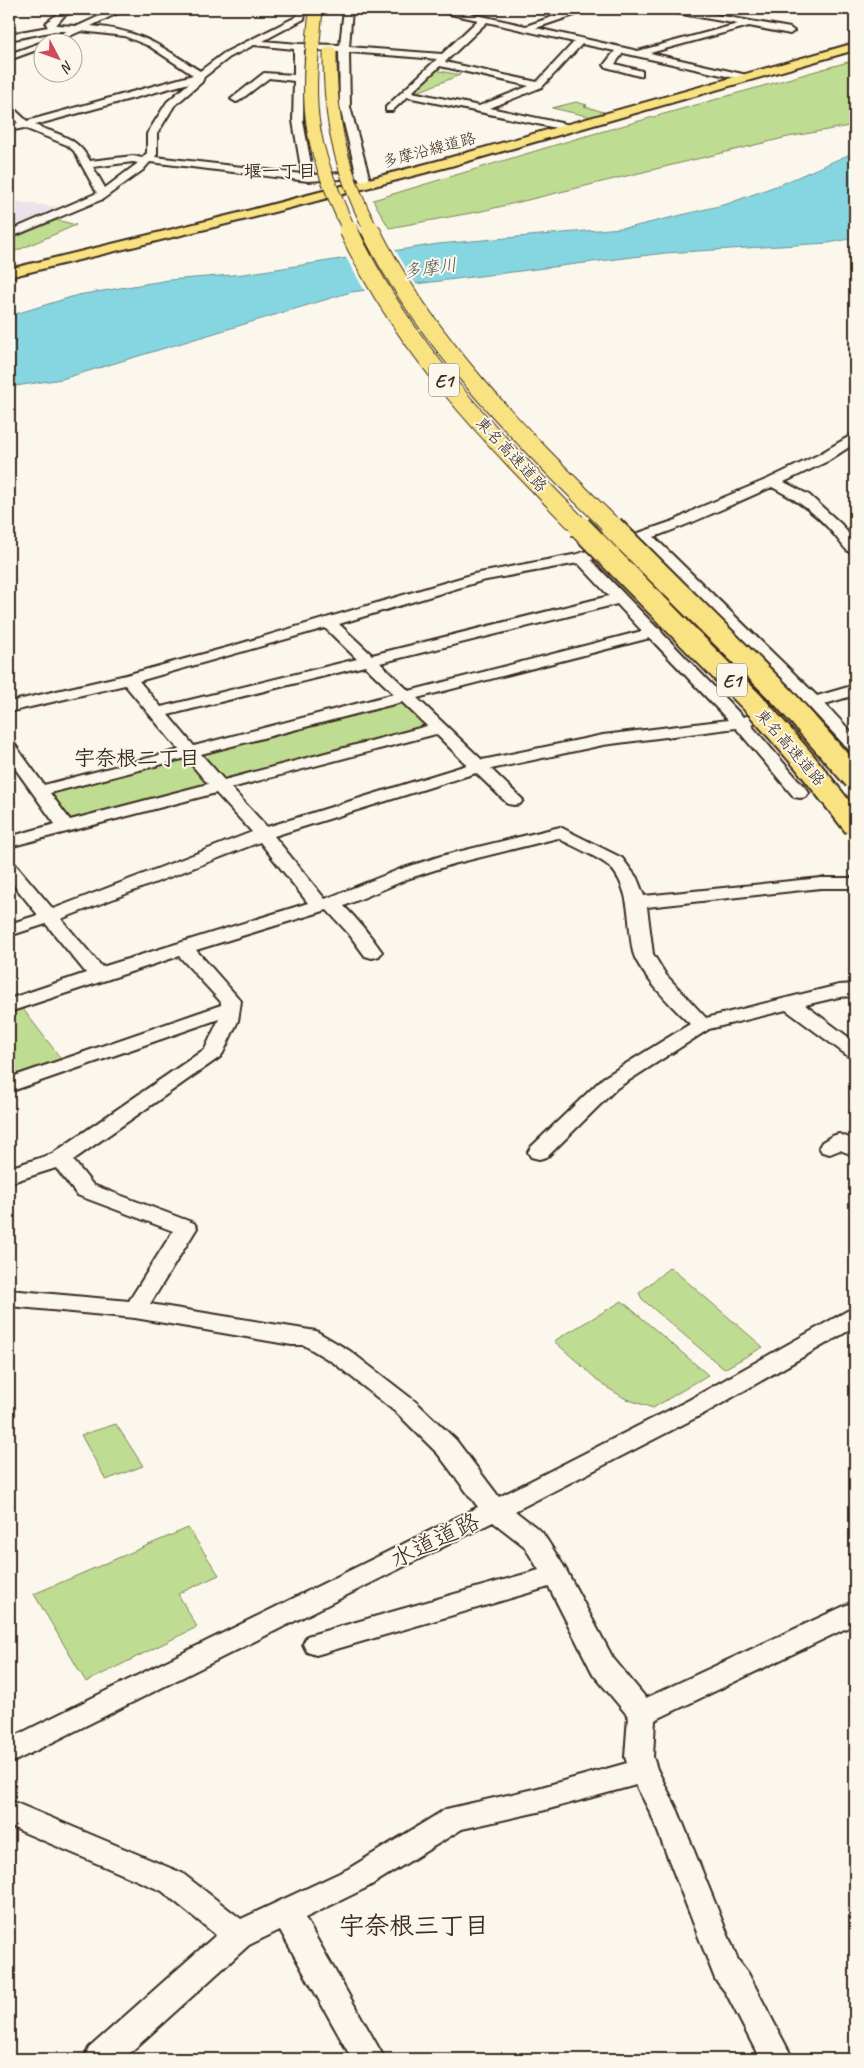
<svg xmlns="http://www.w3.org/2000/svg" width="864" height="2068" font-family="Caveat,'Klee One',sans-serif">
	<style>
		.built { fill: #eae3ea }
		.green { fill: #bfdc93; stroke: #7d8358 }
		.water { fill: #86d6e1; stroke: #689193 }
		.pier { fill: #fbf7ec }
		.lines { fill: none; stroke-linecap: round; stroke-linejoin: round }
		.minor-casing { stroke: #3b2a1e; stroke-width: 4 }
		.major-casing { stroke: #3b2a1e; stroke-width: 4 }
		.minor { fill: #fbf7ec; fill-rule: evenodd }
		.major { fill: #f8e281; fill-rule: evenodd }
		.highway-bridge-far2-casing { stroke: #3b2a1e; stroke-width: 15; stroke-linecap: butt }
		.highway-bridge-far1-casing { stroke: #3b2a1e; stroke-width: 20; stroke-linecap: butt }
		.highway-bridge-casing { stroke: #3b2a1e; stroke-width: 26; stroke-linecap: butt }
		.highway-bridge-far2 { stroke: #f8e281; stroke-width: 13 }
		.highway-bridge-far1 { stroke: #f8e281; stroke-width: 18 }
		.highway-bridge { stroke: #f8e281; stroke-width: 22 }
		.labels { text-anchor: middle; stroke-width: 4; stroke-linejoin: round; paint-order: stroke }
		.far-street-label { font-size: 16px; fill: #3b2a1e; stroke: #fbf7ec }
		.far-neighbourhood-label { font-size: 18px; font-weight: bold; fill: #3b2a1e; stroke: #fbf7ec }
		.far-water-label { font-size: 18px; font-style: italic; fill: #4e554f; stroke: #fbf7ec }
		.shield { fill: #fbf7ec; stroke: #75685c; stroke-width: 1 }
		.shield-label { font-size: 19px; font-weight: bold; fill: #3b2a1e }
		.neighbourhood-label { font-size: 21px; font-weight: bold; fill: #3b2a1e; stroke: #fbf7ec }
		.near-street-label { font-size: 24px; fill: #3b2a1e; stroke: #fbf7ec }
		.near-neighbourhood-label { font-size: 25px; font-weight: bold; fill: #3b2a1e; stroke: #fbf7ec }
	</style>
	<rect width="100%" height="100%" fill="#fbf7ec"/>
	<filter id="ink" filterUnits="userSpaceOnUse"><feTurbulence type="fractalNoise" baseFrequency=".02" numOctaves="2"/><feDisplacementMap in="SourceGraphic" scale="10" xChannelSelector="R" yChannelSelector="G"/><feConvolveMatrix kernelMatrix="1 2 1 2 8 2 1 2 1" color-interpolation-filters="sRGB"/></filter>
	<g filter="url(#ink)">
		<path class="built" d="M9,201l58,7 -58,25z"/>
		<path class="green" d="M855,60v65l-67,12 -306,74 -93,17 -16,-28 199,-60z
			M435,70l25,5 -45,18 -1,-1z
			M576,102l11,3 -3,1 26,8 -14,4 -44,-10z
			M57,220l19,5 -60,26 -7,-2v-9z
			M398,702l10,2 19,20 -2,4 -194,52 -9,-2 -20,-22 4,-5z
			M181,757l9,2 20,23 -5,4 -129,34 -9,-2 -17,-23 5,-5z
			M23,1009l39,51 -53,18v-65z
			M670,1267l93,80 -39,22 -82,-70 -3,-6z
			M622,1301l86,74 -55,33 -27,-9 -23,-14 -49,-44z
			M116,1424l27,42 -37,14 -25,-45z
			M188,1528l31,47 -41,19 19,33 -111,55 -52,-88z"/>
		<path class="water" d="M855,152v86l-27,5 -163,10 -314,39 -289,87 -53,8v-71l69,-21 91,-15 75,-6 194,-30 194,-17 95,-23 57,-21z"/>
		<path class="pier" d="M394,248l23,38 -51,7 -21,-37z"/>
		<g class="lines">
			<defs>
				<path id="minor" d="M64,9h10l-10,7 -8,9 22,1 37,-17h11l-35,17c50,4 69,20 109,45l24,-18 70,-35 3,-2 1,-7h8l-2,10 -41,22 36,3 41,1 4,-36h8l-3,38 93,7 36,-34 -42,-9 -1,-2h15l76,17 49,-17h12l-1,2 -50,17 102,23 100,-27 -67,-12 -4,-3h17l106,19 4,3 -4,3 -41,-8 -99,27 97,22v4l-3,1 -121,-27 -8,11 27,7v4l-3,1 -33,-9 -2,-2 11,-14 -33,-7 -40,43 -52,21 85,18v4l-4,1 -164,-34 -15,14h-6v-4l51,-48 -88,-7 1,55 21,77 -1,2h-8l-4,-8 -50,3 -158,-19 -7,8 -40,29 -94,39v-7l88,-38 -23,-42 -7,-6 -43,-17 -15,3v-6l9,-2 -9,-9v-8l3,1 15,14 166,-46 -44,-29 -25,-10 -43,-5 -25,11h-10l1,-2 20,-9h-12l-46,9v-6l39,-7 -2,-3 1,-2zM487,22l87,20 -37,40 -92,-20zM254,45l40,4v26l-30,-2 -33,26 5,3 3,-1 30,-23 25,3 -1,40 9,53 -147,-17 2,-3v-20l17,-28 28,-24 2,-5 26,-20zM304,50l35,1 1,56 16,65 -43,3 -10,-54zM440,66l89,20 -50,20 -67,-14zM189,83l-22,19 -20,32v19l-5,5 -9,-2 -43,5c-14,-25 -29,-25 -55,-36zM133,162l5,1 -33,25 -12,-21z
					M43,42l-1,6 -33,12v-6z
					M855,433v10l-27,18 -44,21 25,13 32,29 14,18v13c-8,-2 -13,-11 -19,-18 -17,-22 -39,-37 -64,-50 -39,17 -78,36 -118,50l163,159 38,-11v10l-30,9 30,32v15l-6,-1 -39,-42 -59,17 55,64 3,4 -3,4 -6,1 -6,-1 -58,-69 -133,17 -112,24 32,31 -3,4 -6,1 -6,-1 -32,-31 -202,63 51,63 73,-29 43,-14 119,-29 62,31 15,20 7,18 177,-18h34v10h-34l-174,19 6,47 13,21 40,43 133,-33 16,-1v12l-16,1 -34,8 50,37v16l-7,-2 -62,-46 -77,19 -92,59 -70,69 -8,2 -8,-2 -3,-5 3,-5 72,-69 87,-54c-16,-15 -52,-52 -57,-72 -6,-29 -1,-60 -22,-84 -8,-9 -41,-23 -53,-30l-105,26 -43,14 -66,28c14,14 26,29 38,46l-3,4 -7,2 -7,-2 -16,-22 -22,-24 -131,40 45,51 -3,20 -15,32 -3,4 -147,103 20,25 101,38 3,5 -47,76 166,27 34,20 66,51 40,38 43,57 190,-97 158,-89 8,-2v18l-148,85 -192,99 27,21 23,36 48,90 33,40 209,-97v23l-200,96 -2,37 4,12 21,42 60,149 10,13 45,86h-33l-34,-66 -11,-14 -64,-165 -15,-29 -98,27 -76,17 -94,58 -63,31 80,141h-33l-72,-129 -31,15 -126,114h-39l5,-11 127,-113 -54,-44 -153,-65v-26l173,73 59,46 107,-50 98,-60 92,-21 89,-25 -2,-6 3,-41 -35,-42 -44,-87 -233,68 -9,-3 -4,-8 4,-8 232,-66 -15,-24 -31,-24 -484,242v-25l469,-232 -40,-53 -40,-40 -64,-51 -30,-18h-12l-157,-27 -126,-12v-16l120,11 44,-70 -96,-36 -21,-27 -47,15v-15l43,-14 153,-105 14,-30 -210,73v-14l212,-73v-3l-42,-46 -170,56v-13l77,-26 -40,-49 -37,12v-12l29,-9 -29,-36v-16l6,1 38,45 199,-77 -36,-39 -207,54v-10l46,-13 -46,-64v-16l6,1 29,40 135,-35 -54,-65 -116,27v-10l117,-27 103,-28 245,-73 104,-20 98,-34 20,-11 72,-30 50,-24zM642,542l161,158 -60,17 -81,-84 -2,-4 -3,-1 -66,-68zM578,563l31,33 -237,59 -33,-31 142,-43zM617,604l25,27 -233,60 -29,-28zM325,628l32,31 -196,48 -22,-26zM650,638l78,82 -125,15 -121,25 -65,-62zM365,666l29,28 -200,52 -26,-31zM402,702l25,24 -203,54 -23,-26zM436,734l31,31 -200,62 -36,-39zM186,758l22,26 -138,36 -20,-27zM260,842l48,61 -206,64 -41,-48z
					M839,1134l16,6v16l-15,-6 -10,4 -8,-2 -3,-5 3,-5 10,-6z"/>
				<path id="major" d="M855,43v7l-404,116 -200,52 -242,59v-8l234,-57 198,-52z"/>
			</defs>
			<use href="#minor" class="minor-casing"/>
			<use href="#major" class="major-casing"/>
			<use href="#minor" class="minor"/>
			<use href="#major" class="major"/>
			<defs>
				<path id="highway-bridge-far2" d="M316,9c-3,36 -8,72 -4,108 4,39 21,77 37,113
					M330,53c0,68 10,116 41,177"/>
				<path id="highway-bridge-far1" d="M348,229c53,116 144,209 233,299
					M370,229c57,116 153,209 244,299"/>
				<path id="highway-bridge" d="M580,527l176,179 48,55 51,65
					M612,527l171,170 72,82"/>
			</defs>
			<use href="#highway-bridge-far2" class="highway-bridge-far2-casing"/>
			<use href="#highway-bridge-far1" class="highway-bridge-far1-casing"/>
			<use href="#highway-bridge" class="highway-bridge-casing"/>
			<use href="#highway-bridge-far2" class="highway-bridge-far2"/>
			<use href="#highway-bridge-far1" class="highway-bridge-far1"/>
			<use href="#highway-bridge" class="highway-bridge"/>
		</g>
	</g>
	<g class="labels">
		<g class="far-street-label">
			<text transform="translate(429 149) rotate(-15)" y="6">多摩沿線道路</text>
			<text transform="translate(512 454) rotate(47)" y="6">東名高速道路</text>
			<text transform="translate(791 747) rotate(49)" y="6">東名高速道路</text>
		</g>
		<g class="far-neighbourhood-label">
			<text x="280" y="177">堰一丁目</text>
		</g>
		<g class="far-water-label">
			<text transform="translate(430 268) rotate(-8)" y="6">多摩川</text>
		</g>
		<g class="shield">
			<rect x="429" y="363.5" width="30" height="33" rx="4"/>
			<rect x="717" y="663.5" width="30" height="33" rx="4"/>
		</g>
		<g class="shield-label">
			<text x="444" y="387">E1</text>
			<text x="732" y="687">E1</text>
		</g>
		<g class="neighbourhood-label">
			<text x="137" y="765">宇奈根二丁目</text>
		</g>
		<g class="near-street-label">
			<text transform="translate(435 1540) rotate(-26)" y="8">水道道路</text>
		</g>
		<g class="near-neighbourhood-label">
			<text x="414" y="1934">宇奈根三丁目</text>
		</g>
	</g>
	<rect width="864" height="2068" fill="none" stroke="#fbf7ec" stroke-width="30"/>
	<rect x="15" y="15" width="834" height="2038" fill="none" stroke="#3b2a1e" stroke-width="2" filter="url(#ink)"/>
	<g transform="translate(58 58) rotate(131)"><circle r="24" fill="#fbf7ec" stroke="#aea59a"/>
	<path d="M0-4L9 19L0 12L-9 19Z" fill="#d1495b"/>
	<text y="-8" font-size="14" font-weight="bold" text-anchor="middle" fill="#3b2a1e">N</text>
	</g>
</svg>
